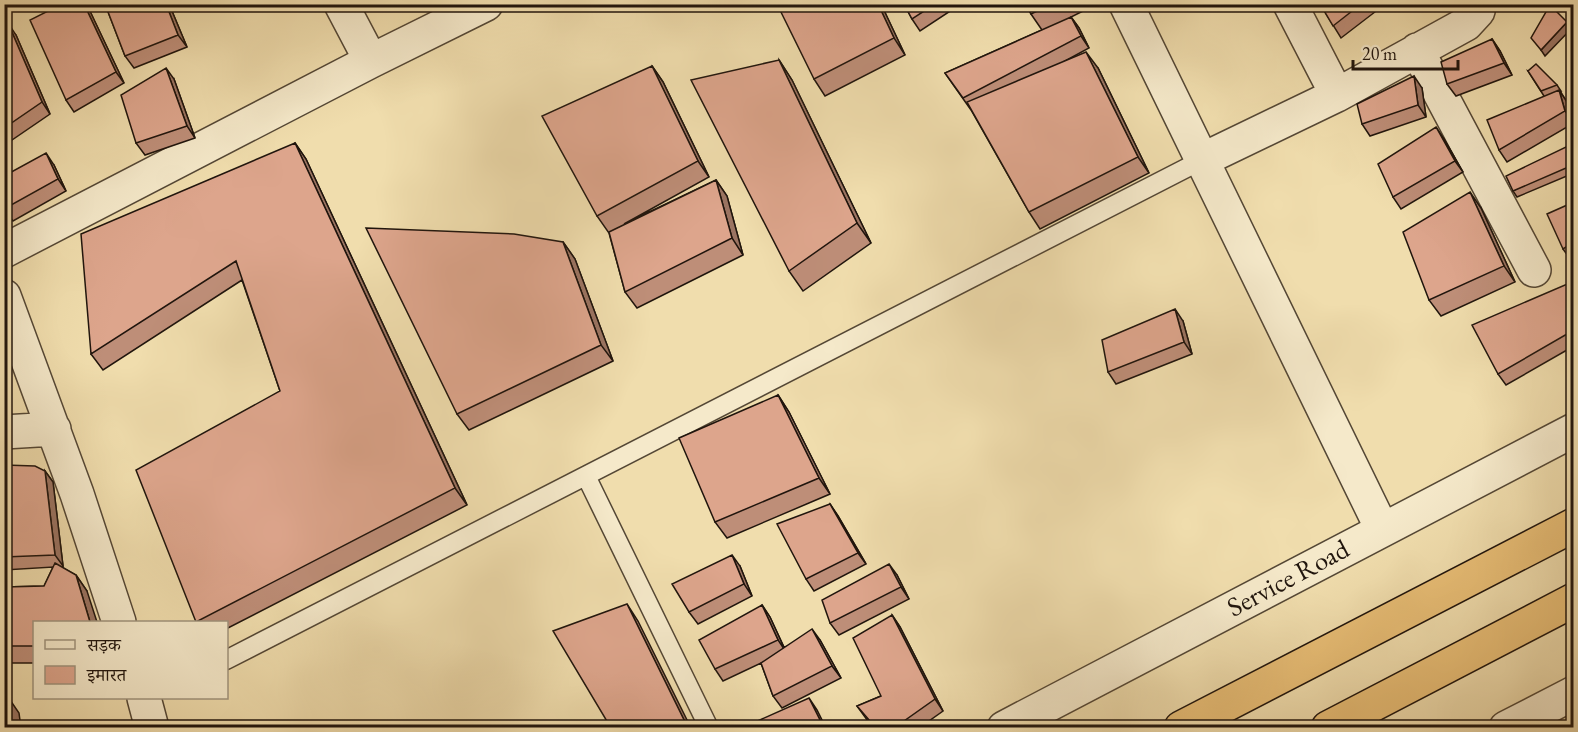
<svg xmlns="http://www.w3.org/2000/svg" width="1578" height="732" font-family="'EB Garamond','Noto Serif Devanagari',serif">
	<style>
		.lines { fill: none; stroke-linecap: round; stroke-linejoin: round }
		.service-casing { stroke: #544735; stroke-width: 21 }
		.minor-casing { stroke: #544735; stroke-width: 36 }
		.tertiary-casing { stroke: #544735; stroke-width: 36 }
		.trunk-casing { stroke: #20150d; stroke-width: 36 }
		.service { stroke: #f5e9ca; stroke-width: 18 }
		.minor { stroke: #f5e9ca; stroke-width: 33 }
		.tertiary { stroke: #f5e9ca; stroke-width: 33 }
		.trunk { stroke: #e8be76; stroke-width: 33 }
		.wall { fill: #be8e78; stroke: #20150d; stroke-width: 1.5 }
		.shaded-wall { fill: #9b7462; stroke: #20150d; stroke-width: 1.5 }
		.building { fill: #dda58c; stroke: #20150d; stroke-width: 1.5 }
		.labels { text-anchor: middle; stroke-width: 4.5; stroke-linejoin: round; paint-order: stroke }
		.street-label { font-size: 27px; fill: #20150d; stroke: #f5e9ca }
	</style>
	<rect width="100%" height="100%" fill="#f0ddad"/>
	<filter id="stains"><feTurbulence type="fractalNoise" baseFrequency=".00333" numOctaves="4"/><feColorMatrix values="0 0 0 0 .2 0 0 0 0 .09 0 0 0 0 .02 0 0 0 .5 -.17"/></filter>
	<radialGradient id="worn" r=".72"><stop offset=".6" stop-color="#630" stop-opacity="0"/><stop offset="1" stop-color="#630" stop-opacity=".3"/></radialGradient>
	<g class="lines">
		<defs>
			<path id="service" d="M586,476l123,252
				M226,660l976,-500"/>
			<path id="minor" d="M341,4l30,57
				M1126,4l256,525
				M1290,4l47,91 129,-71 12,-13 -3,-7
				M1417,50l117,220
				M1202,160l135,-65
				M4,251l367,-190 115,-57
				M4,296l73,198 42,128
				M4,432l50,-3
				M144,698l8,30"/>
			<path id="tertiary" d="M1004,728l570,-298
				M1506,728l68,-35"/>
			<path id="trunk" d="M1181,728l393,-203
				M1328,728l246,-128"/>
		</defs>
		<use href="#service" class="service-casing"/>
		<use href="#minor" class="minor-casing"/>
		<use href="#tertiary" class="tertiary-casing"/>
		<use href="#trunk" class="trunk-casing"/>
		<use href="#service" class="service"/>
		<use href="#minor" class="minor"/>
		<use href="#tertiary" class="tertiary"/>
		<use href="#trunk" class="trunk"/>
	</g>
	<path class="wall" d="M105,4h64l18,43 -53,21 -9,-12z
		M881,4l24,51 -80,41 -11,-17z
		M904,4h57l-41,27 -8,-12z
		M1026,4h71l-26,13 8,11 10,20 -24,13 33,7 51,105 -109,56 -11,-17 -58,-102 -26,-37 97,-43 -11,-16z
		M1320,4h64v1l-43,33z
		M1502,4h9l-5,6z
		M88,7l36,76 -50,29 -8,-12z
		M4,25l12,10 34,79 -41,28 -5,-6z
		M1492,39l8,12 12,24 -56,21 -9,-12z
		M779,60l13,20 79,163 -68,48 -14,-20z
		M652,66l11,16 46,95 -85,47 92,-44 11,16 16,59 -106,53 -12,-16 -16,-59 -12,-17z
		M1528,71l29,14 4,6h-1l7,11 7,21 -67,39 -8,-12 45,-54z
		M174,79l21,59 -50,17 -9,-12z
		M1422,88l4,29 -56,19 -8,-12z
		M1444,139l19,33 -62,37 -8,-12z
		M295,143l11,16 161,346 -241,124v-7h-29l83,-231 -38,-111 -139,90 -12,-16z
		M1572,153l2,4v16l-57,24 -4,-6z
		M54,165l12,26 -53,30 -9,-12z
		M1574,202v57l-3,1 -8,-11z
		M1481,208l34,74 -74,34 -12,-16z
		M563,242l12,17 38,102 -144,69 -12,-16z
		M1572,282l2,3v61l-68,39 -8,-11z
		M1183,321l9,33 -76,30 -8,-12z
		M778,395l11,17 41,82 -103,44 -12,-16z
		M4,465l41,6 8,11 10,84 -2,1 15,8 11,16 -53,31v41h-30v-76l40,-1 9,-19 -49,3z
		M830,504l8,12 28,48 -52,27 -8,-12z
		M740,566l12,30 -54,28 -9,-12z
		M897,575l12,24 -70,36 -9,-12z
		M762,605l8,12 14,30 36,-7 21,38 -59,30 -9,-12 -12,-33 -38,18 -8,-12z
		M892,615l8,12 43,84 -24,17h-46l-16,-22 24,-10z"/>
	<path class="shaded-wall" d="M84,4h2l2,3 36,76 -8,-11z
		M166,4h3l18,43 -9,-12z
		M878,4h3l24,51 -11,-17z
		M1071,17l8,11 10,20 -8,-12z
		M1567,22l5,6 -27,28 -4,-6z
		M8,23l8,12 34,79 -8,-12z
		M1492,39l8,12 12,24 -8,-12z
		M1086,52l12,16 51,105 -11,-16z
		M779,60l13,20 79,163 -14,-20z
		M652,66l11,16 46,95 -11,-16z
		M166,68l8,11 21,59 -8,-12z
		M1414,76l8,12 4,29 -8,-12z
		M1559,90l8,12 7,20 -9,-11z
		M1436,127l8,12 19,33 -8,-11z
		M295,143l11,16 161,346 -12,-17z
		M1568,146l4,7 2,4v8z
		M46,153l8,12 12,26 -8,-12z
		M716,180l11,16 16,59 -11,-17z
		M1470,192l11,16 34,74 -11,-16z
		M563,242l12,17 38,102 -12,-16z
		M1175,309l8,12 9,33 -8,-12z
		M778,395l11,17 41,82 -11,-16z
		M45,471l8,11 10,84 -8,-11z
		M830,504l8,12 28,48 -8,-11z
		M732,555l8,11 12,30 -8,-12z
		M889,564l8,11 12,24 -8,-12z
		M76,575l11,16 10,31h-7z
		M627,604l11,17 53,107h-3z
		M762,605l8,12 16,35 -8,-12z
		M892,615l8,12 43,84 -8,-12z
		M812,629l8,11 21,38 -9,-12z
		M8,697l11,16 2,15h-10z
		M809,698l8,12 9,18h-2z"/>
	<path class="building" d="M62,4h22l32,68 -50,28 -36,-80z
		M105,4h61l12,31 -53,21z
		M777,4h101l16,34 -80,41z
		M904,4h31l-23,15z
		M1026,4h26l-21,10z
		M1320,4h41l-28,22z
		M1550,5l17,17 -26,28 -10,-12z
		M1071,17l10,19 -118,62 -18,-25z
		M8,23l34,79 -38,26v-103z
		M1492,39l12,24 -57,21 -6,-22z
		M1086,52l52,105 -109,55 -62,-110z
		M779,60l78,163 -68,48 -98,-191z
		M1536,64l21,21 -16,6 -13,-20z
		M652,66l46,95 -101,55 -55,-100z
		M166,68l21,58 -51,17 -15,-48z
		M1574,74v10l-6,-7z
		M1414,76l4,29 -56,19 -5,-20z
		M1559,90l6,21 -66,39 -12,-30z
		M1436,127l19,34 -62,36 -15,-33z
		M295,143l160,345 -259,134 -60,-152 144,-79 -44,-130 -145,93 -10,-120z
		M1568,146l5,19 -60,26 -7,-15z
		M46,153l12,26 -54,30v-33z
		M716,180l16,58 -107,54 -16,-60z
		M1470,192l34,74 -75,34 -26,-68z
		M1574,202v40l-11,7 -16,-35z
		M366,228l148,6 49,8 38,103 -144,69z
		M1572,282l2,6v42l-76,44 -26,-49z
		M1175,309l9,33 -76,30 -6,-32z
		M778,395l41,83 -104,44 -36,-84z
		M4,465l31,1 10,5 10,84 -51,2z
		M830,504l28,49 -52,26 -29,-55z
		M732,555l12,29 -55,28 -17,-28z
		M55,563l21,12 14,47h-56v24h-30v-59l40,-1z
		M889,564l12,23 -71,36 -8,-23z
		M627,604l61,124h-77l-58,-97z
		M762,605l16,35 -63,29 -16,-29z
		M892,615l43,84 -41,29h-18l-19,-22 24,-10 -28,-58z
		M812,629l20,37 -59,30 -12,-33z
		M4,697h4l3,31h-7z
		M809,698l15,30h-82z"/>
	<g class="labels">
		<g class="street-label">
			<text transform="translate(1288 578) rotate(-28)" y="9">Service Road</text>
		</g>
	</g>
	<rect width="1578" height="732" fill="none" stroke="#f0ddad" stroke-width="24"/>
	<rect x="6" y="6" width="1566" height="720" fill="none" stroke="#20150d" stroke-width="3"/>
	<rect x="12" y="12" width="1554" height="708" fill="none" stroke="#20150d" stroke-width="1.5"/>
	<rect x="33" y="621" width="195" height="78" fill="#f5e9ca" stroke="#a0947e" stroke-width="1.5"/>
	<rect x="45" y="640" width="30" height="9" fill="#f5e9ca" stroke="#a0947e" stroke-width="1.5"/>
	<text x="87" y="651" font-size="18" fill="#20150d">सड़क</text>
	<rect x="45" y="666" width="30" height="18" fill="#dda58c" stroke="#a0947e" stroke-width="1.5"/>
	<text x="87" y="681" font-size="18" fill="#20150d">इमारत</text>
	<path d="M1353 60v9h105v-9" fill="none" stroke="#20150d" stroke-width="3"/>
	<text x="1362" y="60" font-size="18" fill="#20150d" stroke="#f5e9ca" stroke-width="4.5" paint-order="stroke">20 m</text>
	<rect width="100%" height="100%" filter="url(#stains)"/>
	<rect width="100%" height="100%" fill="url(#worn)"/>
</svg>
